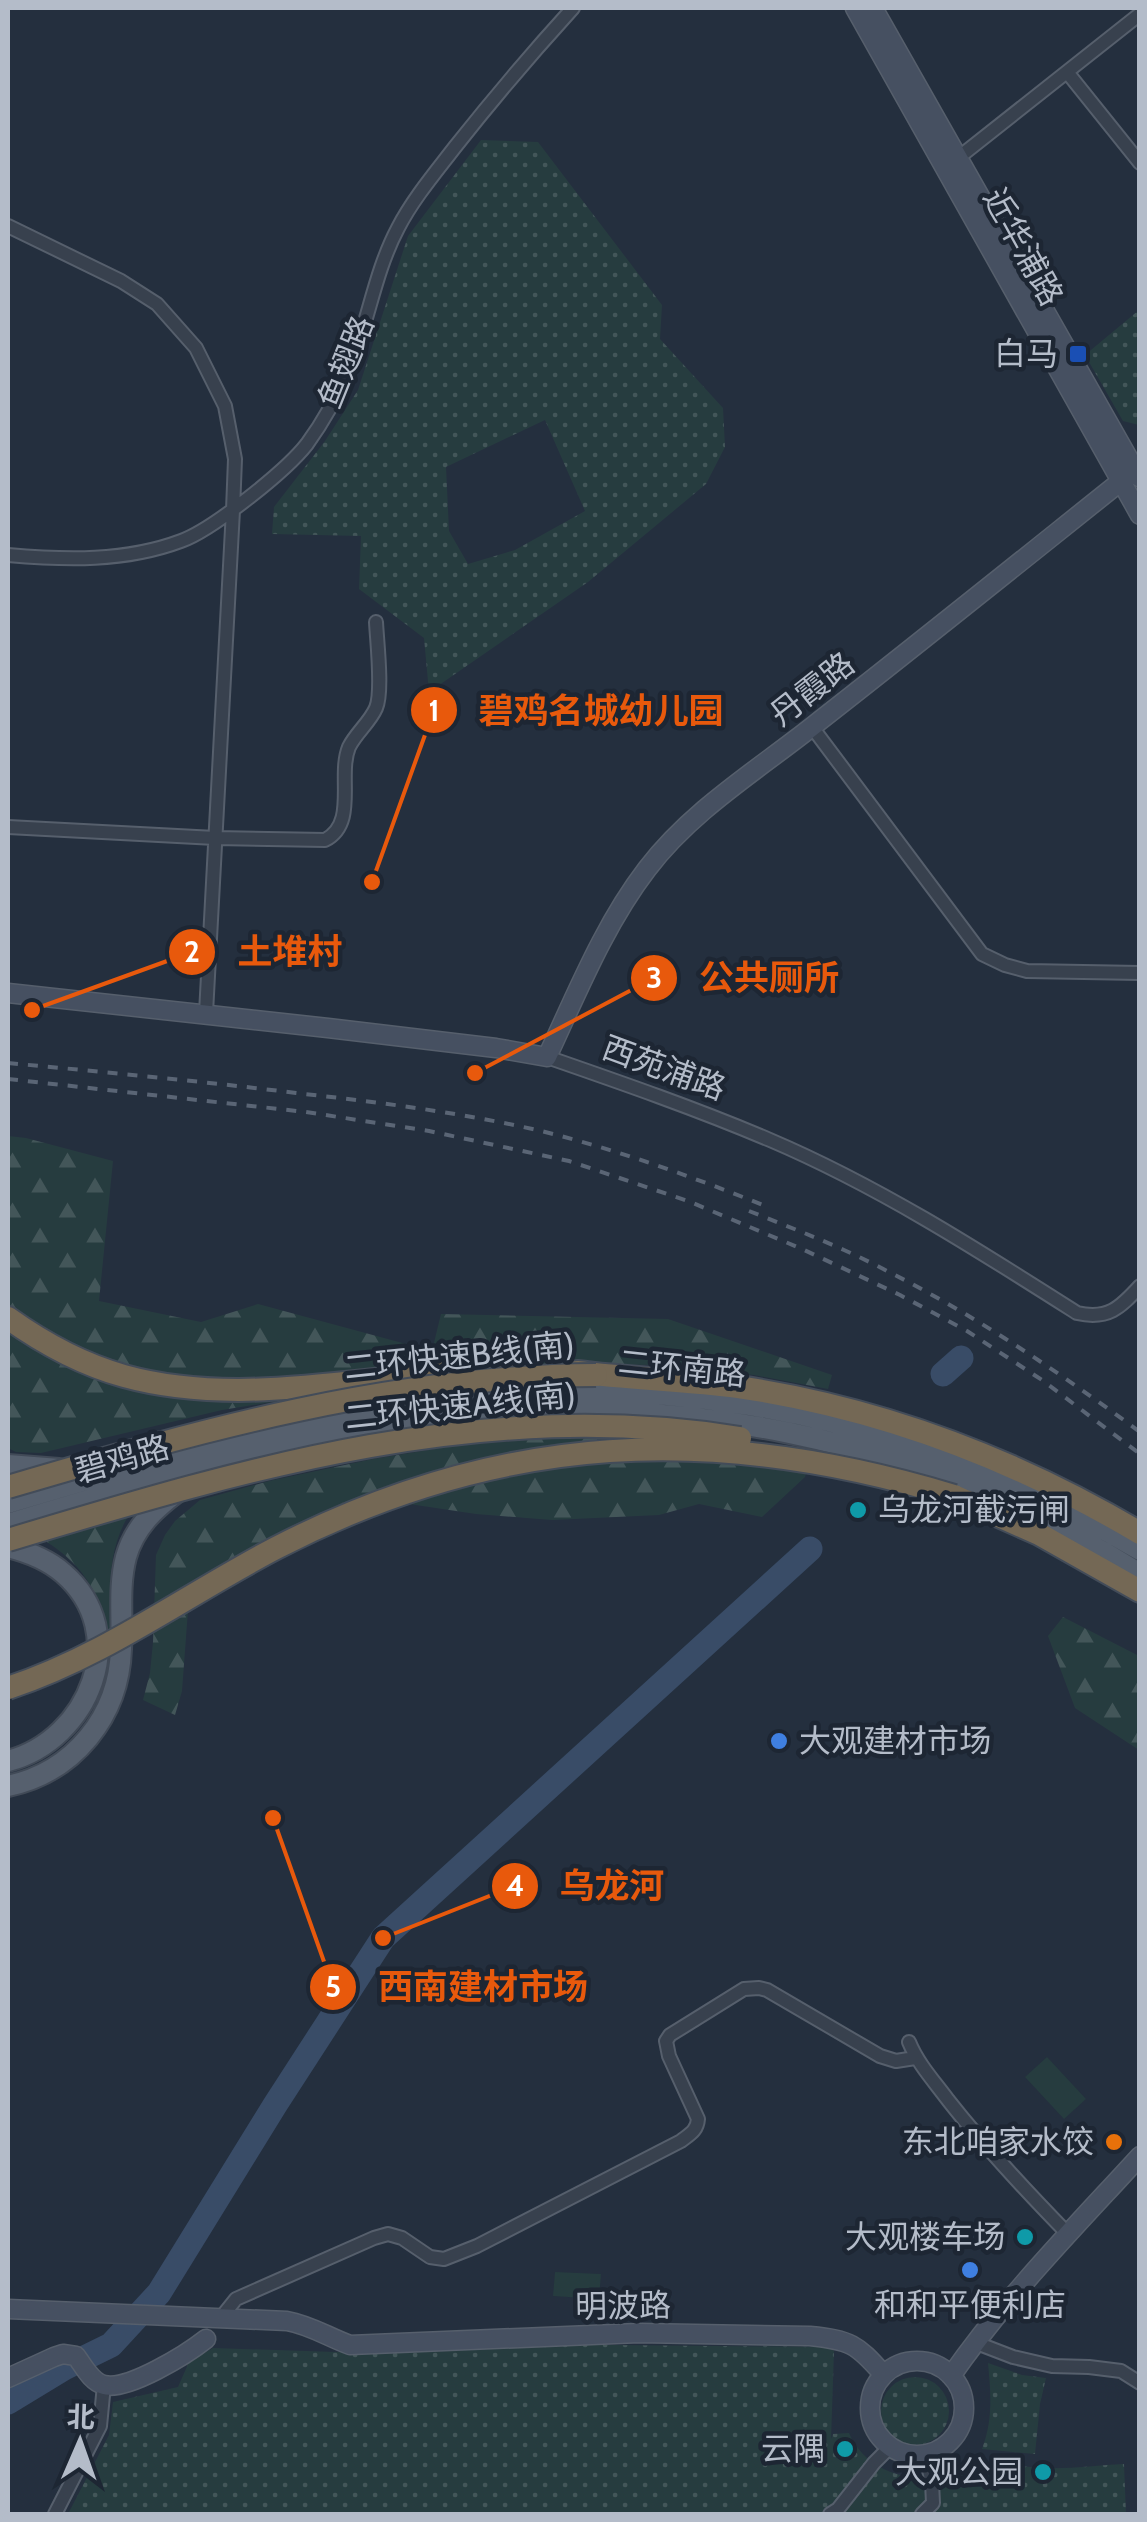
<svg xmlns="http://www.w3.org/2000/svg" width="1147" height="2522" font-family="Cabin,'Noto Sans SC',sans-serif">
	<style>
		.grass { fill: url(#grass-dots); fill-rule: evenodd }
		.forest { fill: url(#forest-firs) }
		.garden { fill: #263c3f }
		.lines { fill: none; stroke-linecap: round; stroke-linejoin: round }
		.river { stroke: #394c67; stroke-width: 25 }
		.street-casing { stroke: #565f6c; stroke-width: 16 }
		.secondary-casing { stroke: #565f6c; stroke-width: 21 }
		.primary-casing { stroke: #414a57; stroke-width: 24 }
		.highway-casing { stroke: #434c59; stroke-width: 26 }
		.street { stroke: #38414e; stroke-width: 12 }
		.secondary { stroke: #465061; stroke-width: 18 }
		.primary { stroke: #56606e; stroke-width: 20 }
		.highway { stroke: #746855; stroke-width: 22 }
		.rail { stroke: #5a6575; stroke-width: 4; stroke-dasharray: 10 10; stroke-linecap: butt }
		.highway-bridge-casing { stroke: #434c59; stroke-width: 26; stroke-linecap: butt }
		.highway-bridge { stroke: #746855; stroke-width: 22 }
		.transit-dot { fill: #1a4fb4; stroke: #1d2633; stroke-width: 4 }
		.culture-dot { fill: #0f9aa8; stroke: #1d2633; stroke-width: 4 }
		.shop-dot { fill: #3f7fe0; stroke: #1d2633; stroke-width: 4 }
		.food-dot { fill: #e8710a; stroke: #1d2633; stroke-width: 4 }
		.labels { text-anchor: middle; stroke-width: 9; stroke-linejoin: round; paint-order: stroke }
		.street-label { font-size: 32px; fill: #b4bcc9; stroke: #1d2633 }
		.poi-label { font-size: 32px; fill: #b4bcc9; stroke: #1d2633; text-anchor: end }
		.leader { fill: none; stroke: #e8590c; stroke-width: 4 }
		.callout-dot { fill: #e8590c; stroke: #1d2633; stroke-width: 4 }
		.mark-label { font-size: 30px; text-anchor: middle; font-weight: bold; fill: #fff }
		.callout-label { font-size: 35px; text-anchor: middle; font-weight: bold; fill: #e8590c; stroke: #1d2633; stroke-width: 9; stroke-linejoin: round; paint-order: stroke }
	</style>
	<defs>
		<pattern id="grass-dots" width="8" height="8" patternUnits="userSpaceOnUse" patternTransform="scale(2.5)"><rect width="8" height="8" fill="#263c3f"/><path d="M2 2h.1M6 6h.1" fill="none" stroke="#435659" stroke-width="1.8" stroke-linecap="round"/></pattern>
		<pattern id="forest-firs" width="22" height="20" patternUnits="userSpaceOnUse" patternTransform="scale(2.5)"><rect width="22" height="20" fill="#263c3f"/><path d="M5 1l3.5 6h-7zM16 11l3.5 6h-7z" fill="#435659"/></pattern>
	</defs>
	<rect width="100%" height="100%" fill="#242f3e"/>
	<path class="grass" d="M481,140l57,2 124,163 -2,34 63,69 2,39 -19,37 -118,98 -159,110 -5,-54 -65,-49 2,-53 -89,-2 2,-27 51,-66 33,-51 50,-154zM545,420l40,91 -70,39 -47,14 -19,-33 -3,-64z
		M1139,310v115l-16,-4 -38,-66z
		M512,2344l317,3 5,4 -3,88 2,-5 16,-1c18,41 65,52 106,41 7,-1 14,-8 21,-9 17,-4 52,3 70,3 26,1 52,-3 78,-4l2,50h-1058l41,-79 4,-33 65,-15 11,-25 24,-14 122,4 98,-2z
		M988,2363l34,12 24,3 -6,26 -5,50 -53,-5c11,-28 9,-55 6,-86z
		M881 2411a34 34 0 1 1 68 0a34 34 0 1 1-68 0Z"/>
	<path class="forest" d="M8,1136l18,2 87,23 -14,140 102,21 57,-18 174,47 9,-37 227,5 164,56 -4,14 -74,-14 -96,-10 -89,-1 -122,10 -225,36 -181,43 -25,-1 -8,-4z
		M612,1438l113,16 82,15 -2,8 -43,40 -63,-13 -40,11 -107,5 -76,-6 -80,-12 -129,61 -79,47 -6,81 -7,24 -32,-15 7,-27 3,-31 3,-87 9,-20 10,-14 25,-21 69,-19 104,-22 80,-13 85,-7z
		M132,1510c-27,40 -22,84 -21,130h-3c-5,-47 -29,-81 -70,-103z
		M1063,1617l76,39v94l-64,-42 -27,-72z"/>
	<path class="garden" d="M1047,2057l39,42 -22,20 -39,-42z
		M555,2272l46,2 -2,25 -46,-3z"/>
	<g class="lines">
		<path class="river" d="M943,1374l18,-16
			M8,2402l56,-34 47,-23 48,-52 116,-188 108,-167 427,-389"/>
		<defs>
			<path id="street" d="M1067,72l73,91
				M958,158l182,-144
				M8,226l113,55 36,23 39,44 29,58 10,53 -2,51 -27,503
				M8,555c57,5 117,7 173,-14 31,-11 105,-70 126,-97 16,-22 30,-47 41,-73 20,-46 26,-98 50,-143 15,-29 37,-55 57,-81 38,-48 77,-94 118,-139
				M812,727l170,227 23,11 22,6 113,2
				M8,827l207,11 110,2c33,-17 12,-64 24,-93 7,-14 21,-25 27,-39 7,-16 1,-66 0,-86
				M547,1057c75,26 150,52 223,83 108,46 208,110 307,173 31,7 43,-5 63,-27
				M909,2042c9,22 25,39 39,58 37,47 78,91 120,134
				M220,2319l16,-20 138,-61 14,-4 14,4 28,19 14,2 33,-13 204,-105c9,-7 16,-10 17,-22l-29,-63 -3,-15 4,-6 74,-46 15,-1 8,2 113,66 16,5 19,-3
				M974,2342l39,15 39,9 37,1 32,4 19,12
				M55,2514l45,-88 4,-41
				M830,2514l8,-5 36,-46 16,-16
				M922,2514l11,-11 -1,-21 -7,-27"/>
			<path id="secondary" d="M855,8l285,507
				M873,8l266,469
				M8,993l320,35 168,20 51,9c30,-64 57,-132 100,-188 44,-58 109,-98 166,-143 109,-85 218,-173 327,-260
				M8,2309l279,12c23,4 41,16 63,24l289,-12 171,3c40,4 47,8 73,38
				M870 2408a47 47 0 1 1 94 0a47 47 0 1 1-94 0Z
				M951,2376c55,-79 124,-149 189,-220
				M8,2378l46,-21 9,-3 13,2c7,9 15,26 28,29 24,6 83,-31 102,-46"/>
			<path id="primary" d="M8,1465l51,4
				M8,1503c109,-32 217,-65 329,-87 288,-57 550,-16 803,134
				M8,1524c133,-40 266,-80 404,-101 256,-37 508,13 728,151
				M8,1547c20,5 39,12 55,26 70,60 26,167 -55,188
				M8,1786c66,-14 111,-70 113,-137 2,-30 -3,-62 5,-92 8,-29 28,-48 51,-65"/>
			<path id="highway" d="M8,1318c35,25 73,46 116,58 123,34 255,-5 381,-6
				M577,1372c54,7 107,8 161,15 143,21 277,72 402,146
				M954,1496l85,38 101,57"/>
		</defs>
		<use href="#street" class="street-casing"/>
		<use href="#secondary" class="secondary-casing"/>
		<use href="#primary" class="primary-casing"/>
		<use href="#highway" class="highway-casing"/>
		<use href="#street" class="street"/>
		<use href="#secondary" class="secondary"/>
		<use href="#primary" class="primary"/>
		<use href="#highway" class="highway"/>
		<path class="rail" d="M8,1063c96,9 192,18 288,30 81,9 161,19 241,37 79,19 156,47 231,77
			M8,1079l298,33 123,19 140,30 119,40 114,48 98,46 67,36 75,49 98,74
			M749,1211c48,19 95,37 140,61 89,45 171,101 251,160"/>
		<defs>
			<path id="highway-bridge" d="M8,1487c193,-57 384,-111 588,-112
				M8,1540c243,-73 475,-143 732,-102
				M8,1688c97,-32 178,-93 268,-140 225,-116 438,-125 678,-52"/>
		</defs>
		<use href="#highway-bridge" class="highway-bridge-casing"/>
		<use href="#highway-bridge" class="highway-bridge"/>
	</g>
	<rect class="transit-dot" x="1068" y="344" width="20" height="20" rx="5"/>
	<g class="culture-dot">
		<circle cx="858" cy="1510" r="10"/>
		<circle cx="1025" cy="2237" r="10"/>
		<circle cx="845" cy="2449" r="10"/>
		<circle cx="1043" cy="2472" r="10"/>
	</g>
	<g class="shop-dot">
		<circle cx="779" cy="1741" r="10"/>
		<circle cx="970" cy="2270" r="10"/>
	</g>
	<circle class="food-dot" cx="1114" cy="2142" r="10"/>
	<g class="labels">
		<g class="street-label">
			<text transform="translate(1023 247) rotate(61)" y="11">近华浦路</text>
			<text transform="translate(346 362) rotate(-68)" y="11">鱼翅路</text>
			<text transform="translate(812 689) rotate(-38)" y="11">丹霞路</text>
			<text transform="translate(664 1068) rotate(20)" y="11">西苑浦路</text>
			<text transform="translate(459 1356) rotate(-6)" y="11">二环快速B线(南)</text>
			<text transform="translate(682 1368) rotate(6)" y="11">二环南路</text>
			<text transform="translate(460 1406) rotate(-6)" y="11">二环快速A线(南)</text>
			<text transform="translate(122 1459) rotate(-16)" y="11">碧鸡路</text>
			<text transform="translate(623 2306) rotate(-1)" y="11">明波路</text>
		</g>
		<g class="poi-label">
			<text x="1058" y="365">白马</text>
			<text x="878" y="1521" text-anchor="start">乌龙河截污闸</text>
			<text x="799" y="1752" text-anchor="start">大观建材市场</text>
			<text x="1094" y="2153">东北咱家水饺</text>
			<text x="1005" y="2248">大观楼车场</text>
			<text x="970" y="2316" text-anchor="middle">和和平便利店</text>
			<text x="825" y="2460">云隅</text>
			<text x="1023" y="2483">大观公园</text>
		</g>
	</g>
	<path class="leader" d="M372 882L434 710M32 1010L192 952M475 1073L654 978M383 1938L515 1886M273 1818L333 1987"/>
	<g class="callout-dot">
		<circle cx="372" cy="882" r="10"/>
		<circle cx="32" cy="1010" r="10"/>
		<circle cx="475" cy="1073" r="10"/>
		<circle cx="383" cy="1938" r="10"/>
		<circle cx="273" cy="1818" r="10"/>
		<circle cx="434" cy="710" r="25"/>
		<circle cx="192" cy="952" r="25"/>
		<circle cx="654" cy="978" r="25"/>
		<circle cx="515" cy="1886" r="25"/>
		<circle cx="333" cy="1987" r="25"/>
	</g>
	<g class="mark-label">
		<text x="434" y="721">1</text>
		<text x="192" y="962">2</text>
		<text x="654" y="988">3</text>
		<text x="515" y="1896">4</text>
		<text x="333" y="1997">5</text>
	</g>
	<g class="callout-label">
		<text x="601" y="723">碧鸡名城幼儿园</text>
		<text x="290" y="964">土堆村</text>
		<text x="769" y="990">公共厕所</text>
		<text x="612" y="1898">乌龙河</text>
		<text x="483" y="1999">西南建材市场</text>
	</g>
	<rect width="1147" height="2522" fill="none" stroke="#b4bcc9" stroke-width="20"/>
	<g transform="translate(80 2442) rotate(2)" stroke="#1d2633" stroke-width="8" paint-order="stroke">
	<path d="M0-8L18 38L0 25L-18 38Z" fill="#b4bcc9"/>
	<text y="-15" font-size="28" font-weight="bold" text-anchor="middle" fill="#b4bcc9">北</text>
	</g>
</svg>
